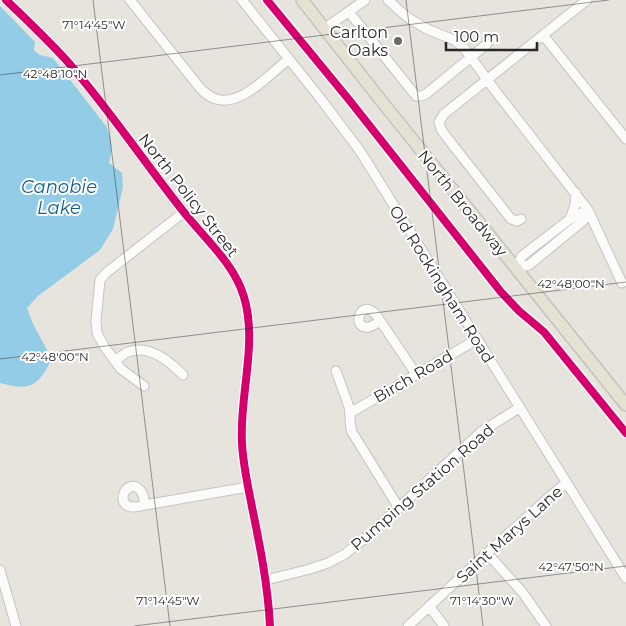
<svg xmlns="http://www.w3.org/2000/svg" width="626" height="626" font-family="Montserrat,sans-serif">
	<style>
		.water { fill: #93cce7 }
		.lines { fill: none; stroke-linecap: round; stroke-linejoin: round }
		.minor-casing { stroke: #c5c3c3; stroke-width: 11 }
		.major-casing { stroke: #c3c3c0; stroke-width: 14 }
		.minor { stroke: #fbfbfa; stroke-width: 9 }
		.major { stroke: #e5e2d3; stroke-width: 11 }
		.cycleway-casing { stroke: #fff; stroke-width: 11 }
		.cycleway { stroke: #d6006c; stroke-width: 8 }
		.ticks { fill: none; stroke: #292929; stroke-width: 1; stroke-opacity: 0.45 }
		.poi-dot { fill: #6c6a68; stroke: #fff; stroke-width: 2 }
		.labels { text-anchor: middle; stroke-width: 4; stroke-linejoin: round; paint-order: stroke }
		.poi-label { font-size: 16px; fill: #292929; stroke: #fff; text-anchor: end }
		.street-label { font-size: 16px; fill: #292929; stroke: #fff }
		.water-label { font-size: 18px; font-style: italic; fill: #105f95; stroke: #fff }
		.ticks-label { font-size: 12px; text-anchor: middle; fill: #292929; stroke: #fff; stroke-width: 4; stroke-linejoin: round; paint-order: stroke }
	</style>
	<rect width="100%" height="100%" fill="#e7e4de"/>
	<path class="water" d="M0,6l35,36 -1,8 6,5 13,3 53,68c6,14 7,22 3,37l13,10 1,14 -10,42 -13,21 -62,46 -11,12 6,16 19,35c-15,28 -21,32 -52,24z"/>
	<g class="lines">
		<defs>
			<path id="minor" d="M6,0c21,20 42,40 61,61 42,48 77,101 116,150 21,27 51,52 61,86 14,46 -5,100 -2,146 1,22 6,43 10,64 8,39 16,79 18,119
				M130,0l70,88c5,5 9,9 16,11 26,8 54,-26 73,-40
				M242,0l78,98 40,53 266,427
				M388,0l12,11 10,8 17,10 27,11 10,8 33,45 91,117 34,73
				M349,12l67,84h5l5,-2 61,-50
				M324,29l41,-29
				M543,35l83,104
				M521,219l-4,2 -6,-2 -66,-84 -4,-6 -2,-7 5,-8 143,-114
				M570,219l5,-14 1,-12
				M516,268l13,-3 55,-45 4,-10
				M516,268l6,-12 48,-37 9,-5 9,-4
				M380,321c-3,2 -7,5 -11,6 -19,3 -8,-32 8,-11l39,58
				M115,361c4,-3 8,-7 13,-9 21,-8 41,9 55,23
				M336,371l13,36c2,9 0,16 3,25l47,76
				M144,386l-23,-17 -17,-23 -7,-13 -1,-12 4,-41 6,-7 78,-61
				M350,413l126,-73
				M145,505c-1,-5 -1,-11 -5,-15 -13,-14 -27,16 -7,17 4,0 9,-1 12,-2l103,-18
				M487,553l36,40 23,33
				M0,570l16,56
				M266,580l44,-11 18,-6 17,-9 25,-20 112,-103 37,-23
				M429,606l15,20
				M408,626l79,-73 60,-54 19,-16"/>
			<path id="major" d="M302,0l77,98 247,307"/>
		</defs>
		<use href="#minor" class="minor-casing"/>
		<use href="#major" class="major-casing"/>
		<use href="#minor" class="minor"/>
		<use href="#major" class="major"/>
		<defs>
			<path id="cycleway" d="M6,0c21,20 42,40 61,61 42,48 77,101 116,150 21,27 51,52 61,86 14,46 -5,100 -2,146 1,22 6,43 10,64 8,39 16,79 18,119
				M267,0l83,101 151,191 18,19 25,21 82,101"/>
		</defs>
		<use href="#cycleway" class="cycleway-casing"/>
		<use href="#cycleway" class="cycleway"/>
	</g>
	<path class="ticks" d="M93,0l77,626M406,0l77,626M0,75l609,-75M0,359l626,-77M134,626l492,-60"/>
	<circle class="poi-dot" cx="398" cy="41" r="5"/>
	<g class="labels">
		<g class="poi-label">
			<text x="388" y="38">Carlton<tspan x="388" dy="18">Oaks</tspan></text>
		</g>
		<g class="street-label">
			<text transform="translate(189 195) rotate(52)" y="6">North Policy Street</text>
			<text transform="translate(463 203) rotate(51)" y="6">North Broadway</text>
			<text transform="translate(442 284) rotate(58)" y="6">Old Rockingham Road</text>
			<text transform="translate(413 376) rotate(-30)" y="6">Birch Road</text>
			<text transform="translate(422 487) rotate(-41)" y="6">Pumping Station Road</text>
			<text transform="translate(509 534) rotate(-42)" y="6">Saint Marys Lane</text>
		</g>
		<g class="water-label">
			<text x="59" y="193">Canobie<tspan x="59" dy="21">Lake</tspan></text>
		</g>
	</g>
	<g class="ticks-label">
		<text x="94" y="29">71°14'45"W</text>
		<text x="55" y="78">42°48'10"N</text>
		<text x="571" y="288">42°48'00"N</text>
		<text x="55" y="361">42°48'00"N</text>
		<text x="571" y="571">42°47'50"N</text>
		<text x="168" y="605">71°14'45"W</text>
		<text x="482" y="605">71°14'30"W</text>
	</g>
	<path d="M446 42v8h91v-8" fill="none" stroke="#292929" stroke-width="2.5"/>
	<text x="454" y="42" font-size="15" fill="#292929" stroke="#ffffff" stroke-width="4" paint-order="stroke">100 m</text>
</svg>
